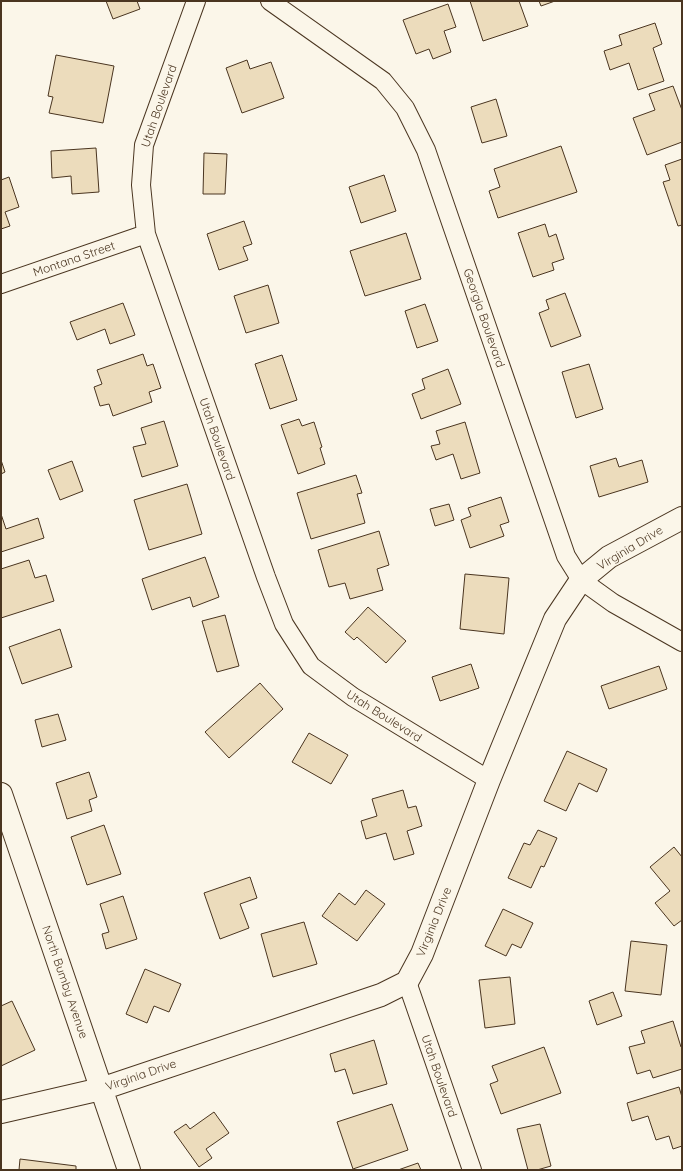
<svg xmlns="http://www.w3.org/2000/svg" width="683" height="1171" font-family="Quicksand,sans-serif">
	<style>
		.building { fill: #ecdcbc; stroke: #4a3520 }
		.lines { fill: none; stroke-linecap: round; stroke-linejoin: round }
		.street-casing { stroke: #4a3520; stroke-width: 20 }
		.secondary-casing { stroke: #4a3520; stroke-width: 24 }
		.street { stroke: #fbf6e9; stroke-width: 18 }
		.secondary { stroke: #fbf6e9; stroke-width: 22 }
		.labels { text-anchor: middle; stroke-width: 3; stroke-linejoin: round; paint-order: stroke }
		.street-label { font-size: 12px; fill: #4a3520; stroke: #fbf6e9 }
	</style>
	<rect width="100%" height="100%" fill="#fbf6e9"/>
	<path class="building" d="M106,1h31l3,8 -27,10z
		M470,1h49l9,25 -45,15z
		M539,1h16l-14,5z
		M448,4l8,23 -12,4 7,21 -18,7 -4,-10 -13,5 -13,-34z
		M655,23l7,21 -9,4 11,33 -26,9 -9,-27 -19,7 -6,-19 18,-6 -3,-10z
		M56,55l58,11 -11,57 -54,-10 4,-16 -5,-1z
		M247,60l3,9 21,-7 13,36 -42,15 -16,-45z
		M673,86l9,24v32l-35,13 -14,-37 22,-8 -6,-16z
		M496,99l11,37 -25,7 -11,-36z
		M561,146l16,46 -79,26 -9,-27 11,-4 -6,-18z
		M96,148l3,44 -27,2 -1,-18 -19,2 -1,-27z
		M204,153l23,1 -2,40h-22z
		M682,159v66l-4,1 -15,-44 7,-2 -5,-15z
		M384,175l12,36 -35,12 -12,-36z
		M9,177l10,30 -14,5 5,14 -9,3v-49z
		M244,221l8,23 -9,3 5,13 -29,10 -12,-36z
		M545,224l4,13 7,-3 8,25 -12,4 2,7 -21,7 -15,-44z
		M406,233l15,46 -56,17 -15,-45z
		M268,285l11,38 -33,10 -12,-37z
		M565,293l16,43 -30,11 -12,-34 10,-4 -3,-9z
		M123,303l12,32 -25,9 -5,-15 -28,11 -7,-18z
		M425,304l13,37 -21,7 -12,-37z
		M143,354l4,12 6,-2 8,24 -12,4 3,10 -39,14 -4,-12 -9,2 -6,-19 8,-3 -5,-14z
		M282,355l15,45 -27,9 -15,-45z
		M589,364l14,45 -27,9 -14,-46z
		M448,369l13,35 -40,15 -9,-25 13,-5 -3,-10z
		M299,419l3,7 12,-4 8,25 -2,1 5,16 -27,10 -17,-49z
		M164,421l14,45 -36,11 -9,-30 13,-3 -5,-16z
		M465,422l15,51 -19,6 -8,-25 -17,6 -5,-14 9,-2 -4,-13z
		M616,458l3,9 23,-7 6,22 -49,15 -9,-31z
		M1,460l4,12 -4,2z
		M72,461l11,30 -23,9 -12,-30z
		M356,475l6,18 -5,1 8,29 -54,16 -14,-46z
		M187,484l15,50 -53,16 -15,-50z
		M501,497l8,25 -9,3 4,11 -34,12 -9,-28 10,-4 -3,-8z
		M449,504l5,16 -19,6 -5,-17z
		M1,514l5,15 32,-11 6,20 -43,14z
		M379,531l10,34 -12,4 6,21 -33,9 -5,-16 -16,4 -11,-37z
		M205,557l14,40 -26,10 -3,-10 -38,13 -10,-31z
		M29,560l6,18 11,-3 8,26 -53,17v-49z
		M465,574l44,4 -5,56 -44,-5z
		M368,607l38,34 -20,22 -29,-26 -3,3 -9,-8z
		M225,615l14,51 -22,6 -15,-51z
		M60,629l12,38 -50,17 -13,-37z
		M471,664l8,24 -39,13 -8,-24z
		M659,666l8,23 -58,20 -8,-23z
		M260,683l23,26 -54,49 -24,-26z
		M58,714l8,26 -24,7 -7,-27z
		M309,733l39,22 -17,29 -39,-22z
		M567,751l40,18 -10,23 -18,-9 -13,28 -22,-10z
		M89,772l8,25 -8,3 3,11 -25,8 -11,-36z
		M403,790l5,18 8,-2 6,20 -15,5 7,23 -20,6 -8,-27 -20,6 -5,-18 16,-5 -5,-17z
		M104,825l17,49 -34,11 -16,-48z
		M538,830l19,8 -13,29 -3,-1 -10,22 -23,-10 16,-35 6,2z
		M674,847l8,10v63l-8,6 -19,-23 15,-12 -20,-24z
		M250,877l7,21 -17,6 9,24 -29,11 -16,-46z
		M366,890l19,14 -28,37 -35,-25 17,-23 16,12z
		M123,896l14,43 -31,10 -4,-15 7,-2 -9,-28z
		M503,909l30,14 -12,25 -9,-4 -6,12 -21,-10z
		M304,922l13,42 -44,13 -12,-43z
		M631,941l36,4 -6,50 -36,-4z
		M145,969l36,15 -12,28 -15,-6 -7,17 -21,-9z
		M510,977l5,47 -30,4 -6,-48z
		M613,992l9,24 -25,9 -8,-24z
		M12,1001l23,49 -34,16v-60z
		M673,1021l8,26 1,-1v23l-29,9 -3,-8 -13,4 -8,-27 16,-4 -4,-12z
		M374,1040l13,44 -34,10 -8,-25 -10,3 -5,-18z
		M544,1047l17,46 -60,21 -11,-30 8,-3 -6,-15z
		M679,1087l3,10v49l-9,3 -4,-13 -13,4 -8,-24 -16,5 -5,-18z
		M392,1104l16,46 -55,19 -16,-47z
		M214,1112l15,21 -23,16 6,9 -13,9 -25,-35 12,-8 4,5z
		M540,1124l11,42 -14,4h-9l-11,-41z
		M20,1159l56,7v4h-57z
		M418,1163l3,7h-23z"/>
	<g class="lines">
		<defs>
			<path id="street" d="M196,1l-52,144 -3,40 5,49 120,343 18,47 27,42 42,31 136,83
				M270,1l113,80 22,27 21,42 140,406 15,24 32,23 69,39
				M1,284l145,-50
				M407,982l65,188"/>
			<path id="secondary" d="M1,794l128,376
				M1,1112l100,-23 280,-94 26,-13 15,-28 67,-174 66,-161 26,-39 28,-23 73,-39"/>
		</defs>
		<use href="#street" class="street-casing"/>
		<use href="#secondary" class="secondary-casing"/>
		<use href="#street" class="street"/>
		<use href="#secondary" class="secondary"/>
	</g>
	<g class="labels">
		<g class="street-label">
			<text transform="translate(159 106) rotate(-71)" y="4">Utah Boulevard</text>
			<text transform="translate(74 259) rotate(-19)" y="4">Montana Street</text>
			<text transform="translate(484 318) rotate(71)" y="4">Georgia Boulevard</text>
			<text transform="translate(217 439) rotate(71)" y="4">Utah Boulevard</text>
			<text transform="translate(630 548) rotate(-31)" y="4">Virginia Drive</text>
			<text transform="translate(384 716) rotate(32)" y="4">Utah Boulevard</text>
			<text transform="translate(434 922) rotate(-68)" y="4">Virginia Drive</text>
			<text transform="translate(65 982) rotate(71)" y="4">North Bumby Avenue</text>
			<text transform="translate(141 1075) rotate(-19)" y="4">Virginia Drive</text>
			<text transform="translate(439 1076) rotate(71)" y="4">Utah Boulevard</text>
		</g>
	</g>
	<rect width="683" height="1171" fill="none" stroke="#4a3520" stroke-width="4"/>
</svg>
